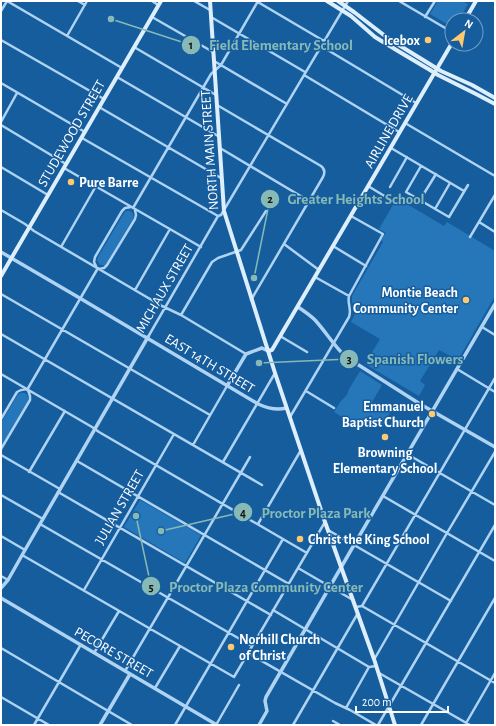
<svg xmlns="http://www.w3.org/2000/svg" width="496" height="726" font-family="'Alegreya Sans',sans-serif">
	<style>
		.green { fill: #2676ba }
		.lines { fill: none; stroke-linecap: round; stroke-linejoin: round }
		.minor { stroke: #aed3f3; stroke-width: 2.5 }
		.tertiary { stroke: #aed3f3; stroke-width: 3.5 }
		.secondary { stroke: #ddeefd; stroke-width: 4 }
		.poi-dot { fill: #ffc970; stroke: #165d9e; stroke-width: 1.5 }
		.labels { text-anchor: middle; stroke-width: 3; stroke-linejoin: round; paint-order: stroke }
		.poi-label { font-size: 14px; font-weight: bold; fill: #fff; stroke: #165d9e; text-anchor: end }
		.street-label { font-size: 14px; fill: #fff; stroke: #165d9e }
		.leader { fill: none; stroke: #87bab6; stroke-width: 1.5 }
		.callout-dot { fill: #87bab6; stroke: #165d9e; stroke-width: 1.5 }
		.mark-label { font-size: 12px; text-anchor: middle; font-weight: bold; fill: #111 }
		.callout-label { font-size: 15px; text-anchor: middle; font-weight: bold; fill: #87bab6; stroke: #165d9e; stroke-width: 3; stroke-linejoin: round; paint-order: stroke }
	</style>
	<rect width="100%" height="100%" fill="#165d9e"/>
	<path class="green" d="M438,1h24l6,3 -9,16h-7v7l-22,-13z
		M212,177l5,3 1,17 -12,-8z
		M397,198l47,28 3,-4 48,29v45l-37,64 -19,-10 -19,31 5,4 -6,11 -54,-32 15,-25 -29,-17 5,-10 -4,-11v-5l31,-54 -2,-2 5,-7 -7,-4z
		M126,211c5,-1 9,3 7,8l-26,44 -2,2h-5l-3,-5 1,-3 26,-44z
		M360,371l22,14 -10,17 12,7 4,-7 7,4 -2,5 -2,-1 -8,17 -26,-8 -3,5 -20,-12 7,-11 6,-6 2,-6z
		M21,393c5,-1 8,2 7,8l-27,46v-24l17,-29z
		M140,500l61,35 -16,28 -61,-36z"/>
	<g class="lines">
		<path class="minor" d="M7,1l115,67
			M78,1l7,4
			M152,1l6,4
			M194,1l16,9
			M256,1l68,40
			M399,1l53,31
			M1,11l6,-10
			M152,17l61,35
			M211,17l94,55
			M425,17l10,-16
			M67,36l20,-35
			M1,40l103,59
			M321,46l95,57
			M134,47l82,48
			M214,61l73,43
			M304,75l95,57
			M117,77l101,59
			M1,83l84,49
			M217,105l104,61c4,3 4,7 2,11l-72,123
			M99,107l122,71
			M1,122l16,-29
			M405,123l90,53
			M1,125l65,39
			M82,138l136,78
			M220,148l89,53
			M391,148l73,43
			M421,166l-15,26 43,25 19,-32
			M1,167l47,28
			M64,168l137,79
			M368,186l23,14
			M390,187l17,-30
			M420,200l16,-26
			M133,208l78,-134 10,-9 37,-64
			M435,209l15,-26
			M1,210l24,14 9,7 128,75 19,9 65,39
			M479,222l16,10
			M470,237l25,-42
			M284,244l35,26
			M333,246l33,20
			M61,247l35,-61
			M96,266l-2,-4 1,-5 27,-46 3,-3 6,-1
			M99,269l5,-1 3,-3 28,-46 1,-4 -1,-5
			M315,277l34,19
			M135,290l35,-61
			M1,294l209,121
			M181,315l31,-53 6,-4 23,-8 25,-39
			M482,327l13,8
			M1,334l261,151
			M280,336l27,16
			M148,337l70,-121 3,-1 127,-214
			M457,369l38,23
			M1,374l91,53 7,5 208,121
			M27,390l71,-122
			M306,391l28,17
			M290,417l59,-100c3,-7 -2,-14 0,-21l34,-62 -32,-18
			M1,419l16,-27 4,-2 6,-1
			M193,445l34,-59
			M1,449l29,-49v-4l-2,-6
			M407,454l88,51
			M1,455l59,34
			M77,461l212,123
			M223,462l52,-89
			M29,472l36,-61
			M58,492l213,123
			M1,495l42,24
			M383,496l112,65
			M40,524l212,122
			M258,524l43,-74
			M328,530l123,71
			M1,536l24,14
			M22,555l212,122 91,-155
			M298,568l55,32
			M1,576l7,4
			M84,590l90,-156
			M362,606l133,77
			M356,607l6,-1 133,-228
			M273,610l96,57
			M1,648l131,77
			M94,653l25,-42
			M248,653l87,50 15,7 26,15
			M375,658l72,-125 48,-81
			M125,671l125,-214
			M379,673l91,52
			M155,688l25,-42
			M1,697l48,28
			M346,708l23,-41 7,-1
			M333,721l7,4
			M34,725l46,-79
			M175,725l108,-186
			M216,725l23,-40
			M293,725l65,-112
			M378,725l117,-200
			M421,725l74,-127
			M465,725l30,-52"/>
		<path class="tertiary" d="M1,252c86,50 171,101 257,152 9,4 18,7 28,4
			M298,307c6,4 12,8 17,13 11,12 19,26 31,37l74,47 75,43
			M227,386l19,-32 16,-6 6,3
			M1,588l7,-8 17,-30 123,-213
			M1,598l216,127
			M100,725l30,-51
			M259,725l8,-14 -2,-10 1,-4 88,-152 141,-241"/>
		<path class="secondary" d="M210,1l14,210 51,162 50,149 49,137 21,66
			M327,1l24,15 24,21 23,14 32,19 8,5 38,19 19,10
			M338,1l16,11 35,27 52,32 31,14 23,13
			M465,20l11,-19
			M1,276l160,-275
			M268,351l4,-1 180,-307"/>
	</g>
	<g class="poi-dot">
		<circle cx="428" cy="40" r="4"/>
		<circle cx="71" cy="182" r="4"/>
		<circle cx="466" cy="300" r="4"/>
		<circle cx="432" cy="414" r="4"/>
		<circle cx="385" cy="437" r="4"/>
		<circle cx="300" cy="539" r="4"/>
		<circle cx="231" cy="647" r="4"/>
	</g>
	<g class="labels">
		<g class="poi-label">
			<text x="420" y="45">Icebox</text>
			<text x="79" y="187" text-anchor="start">Pure Barre</text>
			<text x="458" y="297">Montie Beach<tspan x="458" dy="16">Community Center</tspan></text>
			<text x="424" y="411">Emmanuel<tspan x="424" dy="16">Baptist Church</tspan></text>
			<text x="385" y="457" text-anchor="middle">Browning<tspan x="385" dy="16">Elementary School</tspan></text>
			<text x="308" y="544" text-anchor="start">Christ the King School</text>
			<text x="239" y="644" text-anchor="start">Norhill Church<tspan x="239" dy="16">of Christ</tspan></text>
		</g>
		<g class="street-label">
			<text transform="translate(388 131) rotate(-60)" y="5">AIRLINE DRIVE</text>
			<text transform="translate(71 133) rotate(-60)" y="5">STUDEWOOD STREET</text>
			<text transform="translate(209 150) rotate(-94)" y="5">NORTH MAIN STREET</text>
			<text transform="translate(164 288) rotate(-60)" y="5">MICHAUX STREET</text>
			<text transform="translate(210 363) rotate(31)" y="5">EAST 14TH STREET</text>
			<text transform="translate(119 507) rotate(-60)" y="5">JULIAN STREET</text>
			<text transform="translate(114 652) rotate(30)" y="5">PECORE STREET</text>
		</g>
	</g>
	<path class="leader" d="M111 19L191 45M254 278L270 199M259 363L349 359M161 531L243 512M136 516L151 586"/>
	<g class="callout-dot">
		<circle cx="111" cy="19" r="4"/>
		<circle cx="254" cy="278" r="4"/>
		<circle cx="259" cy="363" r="4"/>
		<circle cx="161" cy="531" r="4"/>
		<circle cx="136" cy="516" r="4"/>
		<circle cx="191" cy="45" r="10"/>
		<circle cx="270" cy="199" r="10"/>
		<circle cx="349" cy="359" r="10"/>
		<circle cx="243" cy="512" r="10"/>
		<circle cx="151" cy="586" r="10"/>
	</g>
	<g class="mark-label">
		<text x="191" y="49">1</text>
		<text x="270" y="203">2</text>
		<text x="349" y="363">3</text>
		<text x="243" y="517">4</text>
		<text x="151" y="591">5</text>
	</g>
	<g class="callout-label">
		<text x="281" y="50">Field Elementary School</text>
		<text x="356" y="204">Greater Heights School</text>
		<text x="415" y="364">Spanish Flowers</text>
		<text x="316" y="518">Proctor Plaza Park</text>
		<text x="266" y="592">Proctor Plaza Community Center</text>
	</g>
	<rect width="496" height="726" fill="none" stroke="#ffffff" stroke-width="4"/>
	<g transform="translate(464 32) rotate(31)"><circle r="19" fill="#165d9e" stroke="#739ec5"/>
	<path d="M0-3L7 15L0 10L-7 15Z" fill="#ffc970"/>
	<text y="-6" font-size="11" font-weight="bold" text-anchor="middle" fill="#ffffff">N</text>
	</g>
	<path d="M356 706v6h92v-6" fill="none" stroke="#ffffff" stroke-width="2"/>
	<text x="362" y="706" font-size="12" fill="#ffffff" stroke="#165d9e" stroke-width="3" paint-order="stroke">200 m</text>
</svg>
